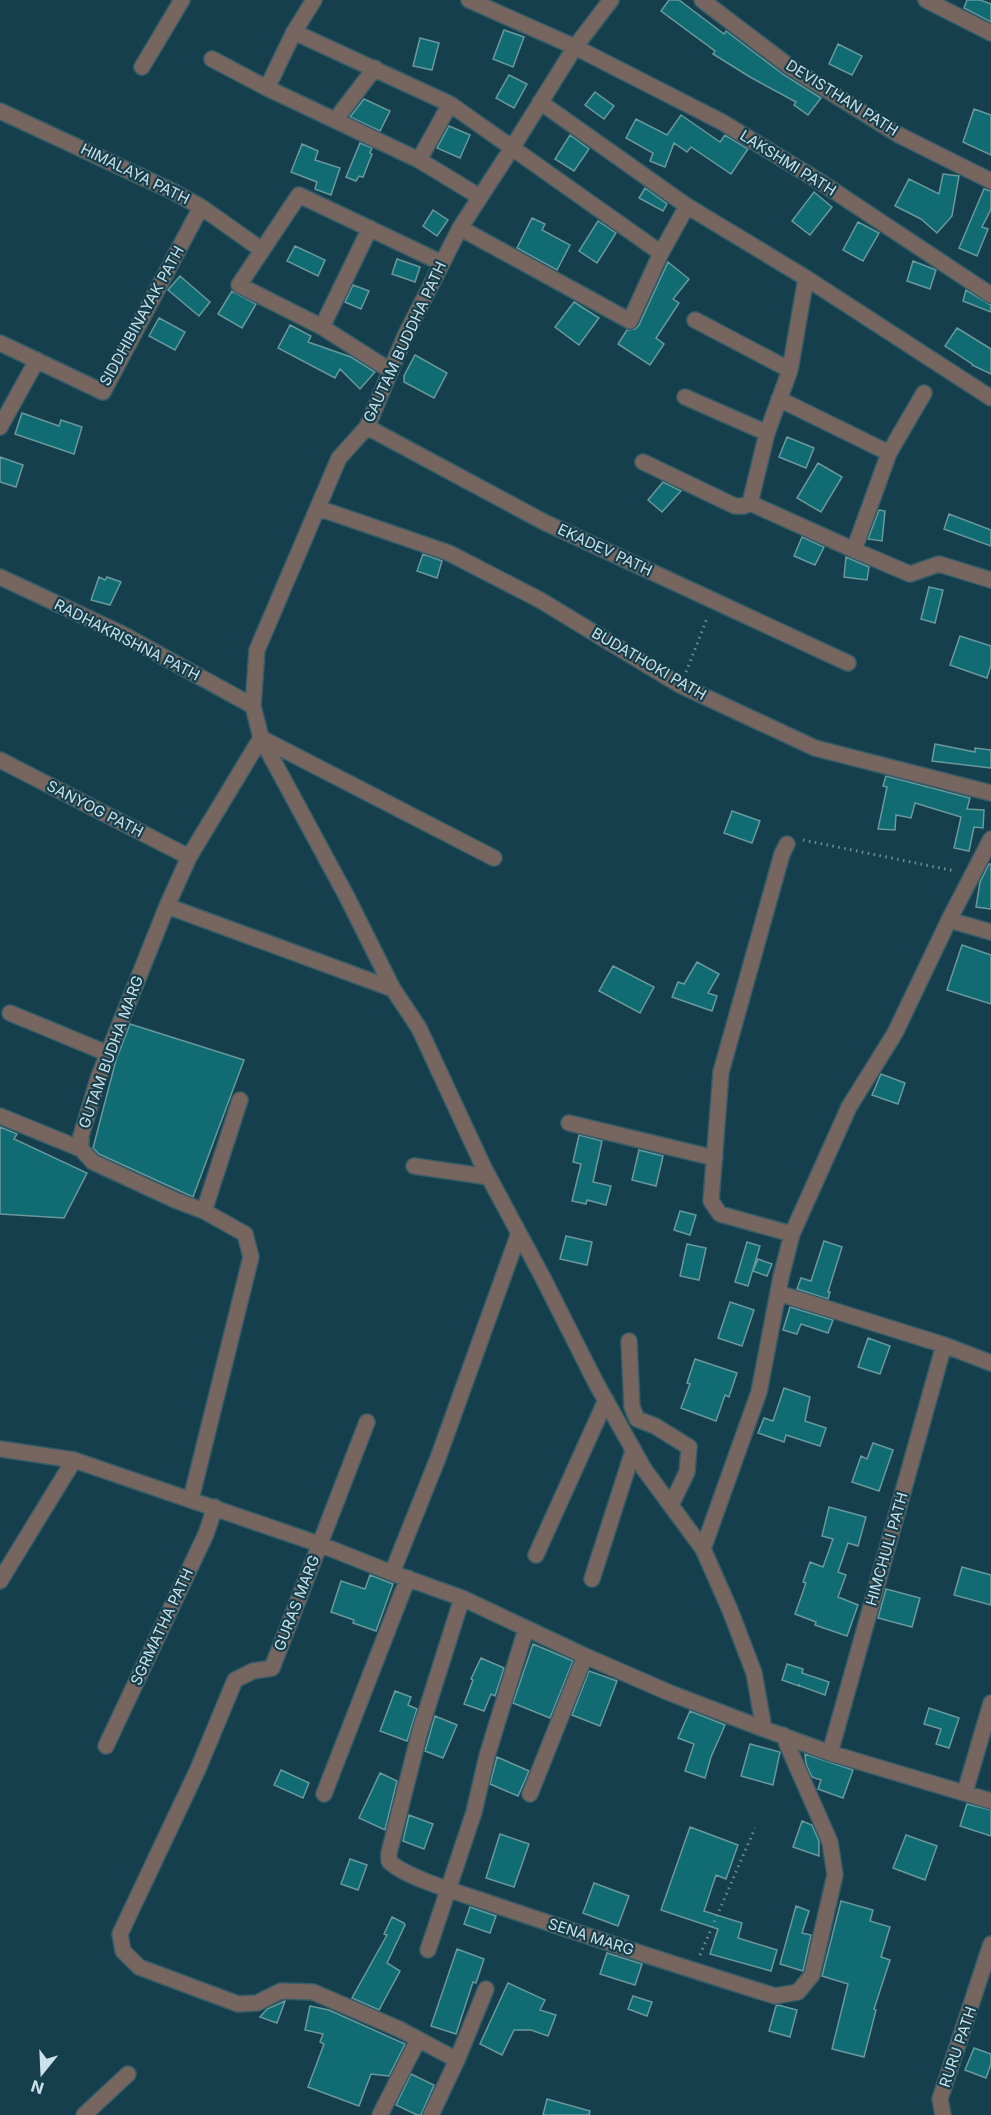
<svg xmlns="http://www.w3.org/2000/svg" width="991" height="2115" font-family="Inter,sans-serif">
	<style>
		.building { fill: #106b72; stroke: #69999d; stroke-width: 1.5 }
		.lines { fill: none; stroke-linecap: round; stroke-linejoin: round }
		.street-casing { stroke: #365c68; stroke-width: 18 }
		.path { stroke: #6e8e99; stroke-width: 3; stroke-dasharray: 1.5 4.5; stroke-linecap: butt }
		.street { stroke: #776660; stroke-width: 15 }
		.labels { text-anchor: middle; stroke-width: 4.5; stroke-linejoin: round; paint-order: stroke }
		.street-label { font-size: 15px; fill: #cbe0e9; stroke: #153f4c }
	</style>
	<rect width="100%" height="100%" fill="#153f4c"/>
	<path class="building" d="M669,0h10l45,34 2,-3 58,44 37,23 -13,17 -14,-10 2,-3 -46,-25 -37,-23 2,-3 -54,-40z
		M967,0h13l11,4v18l-27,-14z
		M504,30l20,7 -11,30 -20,-8z
		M420,38l19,5 -7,27 -19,-4z
		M838,44l24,12 -10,19 -23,-11z
		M509,75l18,9 -13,24 -18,-10z
		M595,92l19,14 -10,13 -19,-14z
		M364,99l26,12 -10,20 -30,-14z
		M974,109l17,6v40l-28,-13z
		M681,115l39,27 5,-7 23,14 -17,25 -40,-27 -4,5 -13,-9 -9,24 -15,-6 3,-8 -27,-15 10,-19 31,16z
		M449,126l21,9 -10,23 -23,-10z
		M570,135l19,14 -15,22 -19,-12z
		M360,143l12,5 -2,5 2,1 -9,23 -4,-1 -3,5 -10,-4z
		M302,144l16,7 -3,9 25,8 -9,27 -16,-6 2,-7 -26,-10z
		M943,174l16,2 -7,40 -15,17 -16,-14 -26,-13 14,-27 30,15z
		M645,188l22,16 -4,7 -24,-13z
		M984,189l7,2v18l-9,18 6,2 -11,27 -18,-8z
		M814,192l18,15 -22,28 -18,-14z
		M433,210l15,10 -11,16 -14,-10z
		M532,218l13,6 -3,6 28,15 -13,25 -40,-22z
		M598,221l18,12 -19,30 -18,-12z
		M858,222l21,11 -16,28 -20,-11z
		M295,246l30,14 -7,16 -31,-15z
		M397,259l23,8 -5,15 -23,-8z
		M913,261l23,9 -6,19 -23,-8z
		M668,262l21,17 -16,20 6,4 -23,35 8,6 -14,21 -32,-21 9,-14 8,-1 4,-4z
		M180,276l30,26 -11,14 -31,-26z
		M353,285l16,6 -8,18 -16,-7z
		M966,290l25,15v7l-28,-11z
		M232,291l24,13 -14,24 -24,-14z
		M574,302l25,16 -20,27 -24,-18z
		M159,318l26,14 -10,18 -26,-14z
		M290,325l21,11 -3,6 43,15 24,15 -15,17 -20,-20 -5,9 -57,-30z
		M957,328l34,21v25l-19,-9v-1l-27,-18z
		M415,355l32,18 -13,25 -30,-16v-6z
		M22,413l37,13 2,-6 21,7 -8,27 -59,-20z
		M787,437l27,11 -8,20 -27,-11z
		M0,457l23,8 -7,22 -16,-5z
		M818,463l24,14 -21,35 -24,-14z
		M663,482l18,9 -19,21 -14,-12z
		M879,510l6,1 -3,30 -14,-2z
		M949,514l42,16v16l-47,-17z
		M802,537l22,10 -9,18 -21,-9z
		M423,554l19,7 -5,17 -20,-7z
		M846,557l23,10 -2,13 -23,-3z
		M99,577l6,3 2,-3 14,5 -11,23 -19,-5z
		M929,587l14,3 -8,33 -14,-4z
		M960,636l31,10v19l-4,13 -37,-13z
		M935,744l40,8v-4l16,2v18l-59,-7z
		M886,776l84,22 -3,11 17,1 -1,18 -9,-1 -5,24 -15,-3 7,-31 -46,-14 -4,15 -15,-3 -1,15 -17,-1 9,-42 -4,-1z
		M732,811l28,10 -8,22 -28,-10z
		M989,864h2v45l-15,-2 4,-25z
		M962,945l29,10v49l-44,-14z
		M697,962l22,12 -11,19 9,3 -5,15 -40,-14 6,-15 6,2z
		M613,966l41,21 -14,26 -41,-22z
		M130,1024l114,36 -51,137 -94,-43 -6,-6 23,-88z
		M881,1074l24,9 -7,21 -26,-9z
		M0,1127l17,7 -3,5 73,34 -23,45 -64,-4z
		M579,1135l23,6 -9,41 18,4 -5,19 -19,-5 -1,4 -14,-3 9,-37 -8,-2z
		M639,1150l24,6 -7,30 -24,-6z
		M680,1211l16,4 -6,20 -16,-5z
		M566,1236l26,6 -5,23 -27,-6z
		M824,1241l18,6 -14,45h2l-2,7 -31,-10 4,-11 10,3z
		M747,1242l13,4 -12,40 -13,-4z
		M687,1244l19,4 -7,32 -19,-4z
		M758,1259l14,5 -5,12 -14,-5z
		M730,1302l24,8 -12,36 -24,-8z
		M790,1307l43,13 -5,13 -27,-9 -4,10 -14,-4z
		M868,1338l22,8 -10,28 -22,-7z
		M695,1359l42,14 -8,24 -4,-2 -9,26 -35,-13 9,-24 -3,-1z
		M784,1388l26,9 -5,24 21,7 -6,18 -34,-11 -2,7 -26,-9 6,-15 9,3z
		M873,1443l20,7 -14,41 -27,-9 9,-26 6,3z
		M829,1507l37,10 -8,29 -10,-3 -10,29 8,3 -8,22 20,8 -11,31 -32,-11 1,-3 -21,-8 11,-31 -3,-1 7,-20 13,5 10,-28 -11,-3z
		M962,1567l29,8v30l-37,-10z
		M370,1575l23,9 -17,47 -23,-8 1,-3 -23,-8 10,-31 24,8z
		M886,1589l34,9 -8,29 -34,-9z
		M533,1644l40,17 -23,57 -37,-15z
		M481,1658l23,10 -9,28 -4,-2 -7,17 -20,-7 9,-24 -2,-1z
		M787,1664l16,5 -1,4 27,9 -4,13 -25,-9 -1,-2v2l-17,-6z
		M589,1671l28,10 -17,45 -28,-11z
		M395,1691l16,6 -3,8 9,4 -10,32 -27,-10z
		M929,1708l30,10 -10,30 -13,-4 5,-15 -17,-5z
		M690,1711l35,14 -14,32 -6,21 -20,-7 9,-27 -16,-6z
		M435,1716l22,9 -14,33 -18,-7z
		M750,1744l30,8 -7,33 -32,-9z
		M805,1754l48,16 -10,28 -25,-9 3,-9 -9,-3 -6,-13z
		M497,1757l32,14 -11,25 -28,-12z
		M281,1770l28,13 -6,15 -29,-13z
		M380,1773l17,8 -12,49 -26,-12z
		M967,1804l24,6v26l-31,-10z
		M409,1815l24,9 -9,25 -21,-8z
		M802,1821l10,4 7,16v15l-26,-9z
		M690,1827l48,18 -12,34 -10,-4 -12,36 38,12 -4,15 39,12 -6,21 -61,-17 8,-25 -57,-19z
		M500,1834l29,10 -15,43 -28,-9z
		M906,1835l31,11 -12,34 -32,-12z
		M350,1859l17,6 -9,25 -17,-6z
		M594,1883l35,13 -11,30 -35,-13z
		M841,1901l32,9 -3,11 20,6 -9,30 9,3 -16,49 2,1 -12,47 -32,-8 16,-65 -26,-8z
		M796,1906l13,5 -7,22 9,2 -8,36 -23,-7z
		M470,1907l26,9 -6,17 -26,-9z
		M392,1917l12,6 1,2 -18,38 13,8 -21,39 -27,-12 35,-63 -3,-1z
		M457,1949l27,10 -8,24 -3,-1 -17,52 -25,-8z
		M607,1953l35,11 -7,21 -35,-11z
		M508,1983l37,17 -5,10 16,5 -8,21 -17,-6h-17l-12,25 -22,-11z
		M633,1996l19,6 -5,14 -19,-7z
		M285,2001l-8,22 -17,-6 7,-8z
		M778,2005l19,5 -7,27 -21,-6 7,-25z
		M310,2006l19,4 76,34 -16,32 -18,-2 -12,32 -51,-19 16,-43 -4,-2 3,-8 -18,-4z
		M974,2048l17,6v10l-5,14 -21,-8z
		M411,2074l23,11 -13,30h-4l-21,-10z
		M547,2099l43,12 -1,4h-46z"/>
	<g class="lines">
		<defs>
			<path id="street" d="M469,0l106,47 147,75 100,61 169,112
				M702,0l88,67 109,68 92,46
				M926,0l65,33
				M294,32l156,72 211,149
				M212,59l55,29 152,72 61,37
				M142,67l40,-67
				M267,88l27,-56 20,-32
				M540,102l147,104 119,72 185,120
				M0,111l172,80 29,16 61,43
				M336,119l39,-51
				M419,160l31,-56
				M460,228l170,93 31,-68 26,-47
				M695,320l95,50
				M322,327l48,-99
				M0,343l103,49 98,-185
				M391,371l-69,-44 -83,-42 60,-90 143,68
				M924,393l-35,60 -35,97 56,24 29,-10 52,16
				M685,397l82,36
				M779,399l110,54
				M0,427l37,-67
				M367,427l177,95 304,141
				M643,462l92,44h9l6,-3 104,47
				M750,503l17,-70 23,-63 16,-92
				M318,508l131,45 91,47 140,85 135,63 176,45
				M0,577l122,57 131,72
				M261,738l86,159 46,92 26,39 65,140 59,110 53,105 48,86 59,80
				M261,738l233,120
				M0,760l189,97
				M787,844l-5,10 -61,218 -10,129 9,13 72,20
				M167,906l226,83
				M949,920l42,12
				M10,1013l99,41
				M0,1116l81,33
				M569,1123l146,35
				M414,1166l75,11
				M204,1211l36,-111
				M778,1293l166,52 47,18
				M629,1341l3,66 5,12 18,7 34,21 -2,25 -16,33
				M367,1422l-95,246 -19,3 -18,9 -37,89 -78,165 3,17 16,16 99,37 19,-1 24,-12 32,1 86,37 58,31
				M0,1449l74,11 245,84 73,29 70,25 123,58 85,37 94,36 66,24 161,48
				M191,1499l60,-242 -6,-23 -41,-23 -29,-11 -82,-38 -12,-13v-13l18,-60 68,-170 22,-49 72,-119 -8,-32 4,-56 82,-192 28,-31 39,-93 54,-106 52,-80 63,-101 36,-47
				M536,1555l70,-155
				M392,1573l46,-115 81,-225
				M592,1579l41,-128
				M0,1581l74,-121
				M462,1598l-42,133 -31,122v8c16,17 75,33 100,42 95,32 190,63 286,93l23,-4 14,-17 23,-100 -5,-33 -47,-107
				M764,1729l-10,-56 -24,-63 -27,-61 56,-157 22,-115 11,-43 57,-127 46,-74 54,-113 42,-81
				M106,1746l100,-212 9,-27
				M830,1753l114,-408
				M965,1792l26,-89
				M324,1794l84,-216
				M530,1794l55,-138
				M428,1950l46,-138 13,-56 39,-127
				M84,2115l44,-41
				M380,2115l38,-75
				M431,2115l26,-55 29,-71
				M943,2115l-3,-16 51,-155"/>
		</defs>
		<use href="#street" class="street-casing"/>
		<path class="path" d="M686,672l22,-56
			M803,840l152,31
			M700,1955l55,-127"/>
		<use href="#street" class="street"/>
	</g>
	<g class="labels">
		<g class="street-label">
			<text transform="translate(842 98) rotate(32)" y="5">DEVISTHAN PATH</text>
			<text transform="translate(788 163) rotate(32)" y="5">LAKSHMI PATH</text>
			<text transform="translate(135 174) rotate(26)" y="5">HIMALAYA PATH</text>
			<text transform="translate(142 316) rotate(-61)" y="5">SIDDHIBINAYAK PATH</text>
			<text transform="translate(405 342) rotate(-65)" y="5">GAUTAM BUDDHA PATH</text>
			<text transform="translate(605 550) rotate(25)" y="5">EKADEV PATH</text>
			<text transform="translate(127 640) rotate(27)" y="5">RADHAKRISHNA PATH</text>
			<text transform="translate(649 664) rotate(30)" y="5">BUDATHOKI PATH</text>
			<text transform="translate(95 809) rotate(27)" y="5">SANYOG PATH</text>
			<text transform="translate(111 1052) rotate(-70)" y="5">GUTAM BUDHA MARG</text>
			<text transform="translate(887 1549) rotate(-74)" y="5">HIMCHULI PATH</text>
			<text transform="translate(297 1603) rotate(-69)" y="5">GURAS MARG</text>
			<text transform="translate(162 1627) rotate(-65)" y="5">SGRMATHA PATH</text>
			<text transform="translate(591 1937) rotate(18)" y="5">SENA MARG</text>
			<text transform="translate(958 2047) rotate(-71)" y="5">RURU PATH</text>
		</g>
	</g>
	<g transform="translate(42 2073) rotate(198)" stroke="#153f4c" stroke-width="4.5" paint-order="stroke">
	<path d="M0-4.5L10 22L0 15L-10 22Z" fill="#cbe0e9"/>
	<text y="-9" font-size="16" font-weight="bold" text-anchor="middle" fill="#cbe0e9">N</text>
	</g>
</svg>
